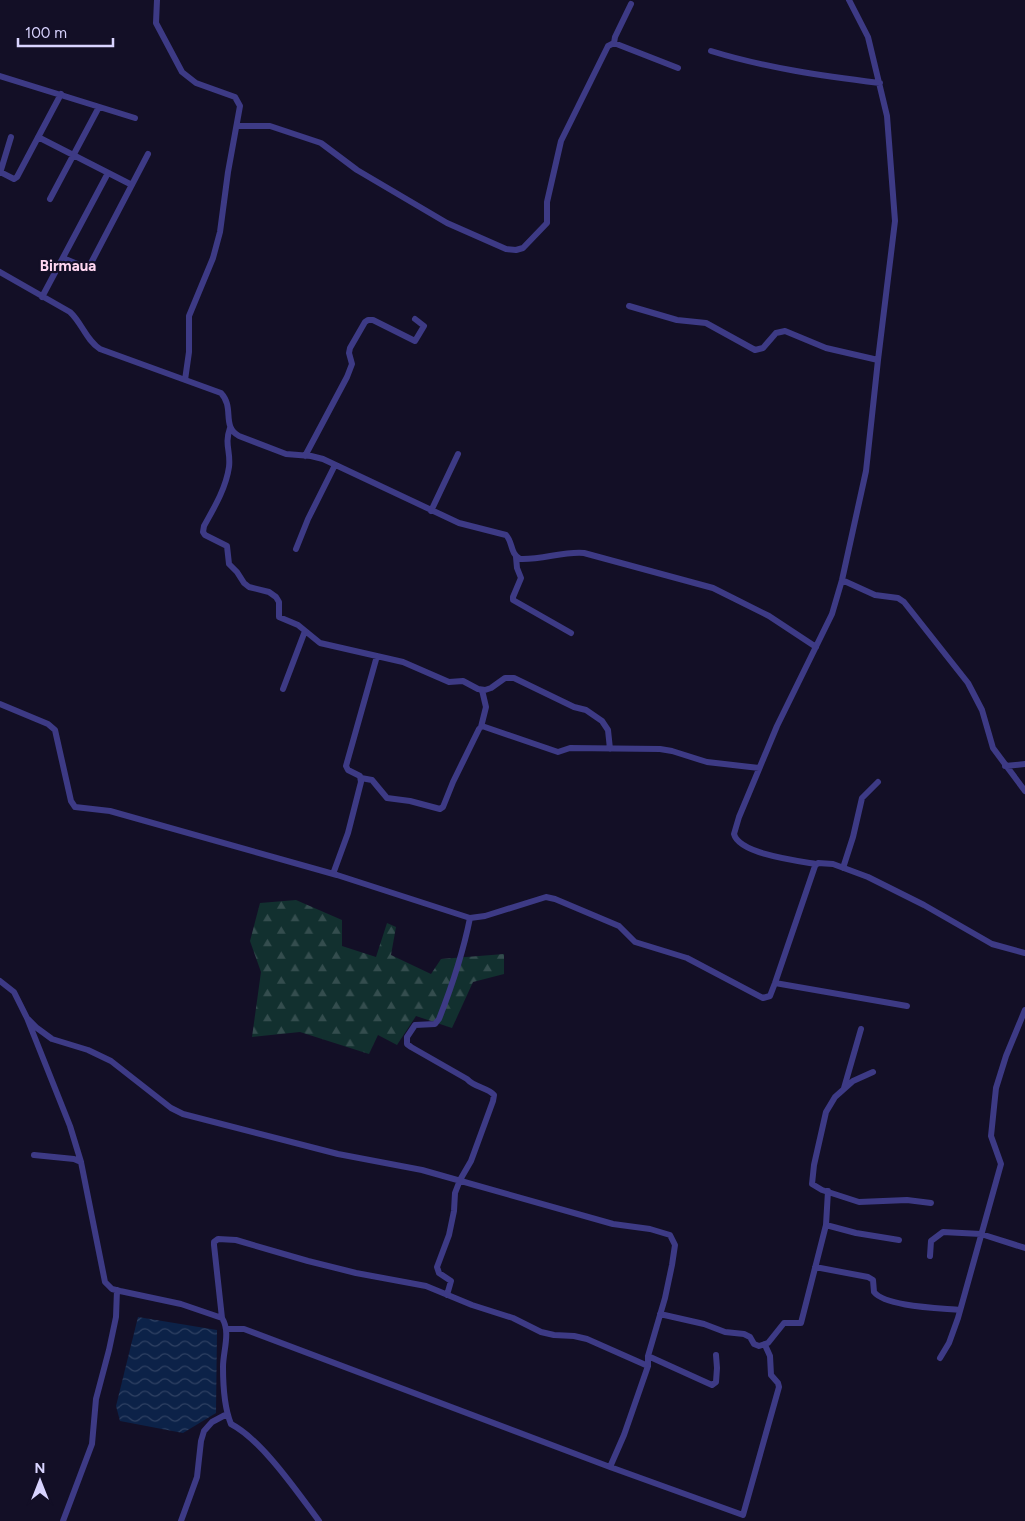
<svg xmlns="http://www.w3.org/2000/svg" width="1025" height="1521" font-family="Figtree,sans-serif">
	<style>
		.forest { fill: url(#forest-firs) }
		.water { fill: url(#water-waves) }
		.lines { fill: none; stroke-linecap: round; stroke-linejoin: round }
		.street { stroke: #3d3a85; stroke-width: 6 }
		.labels { text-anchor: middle; stroke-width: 4.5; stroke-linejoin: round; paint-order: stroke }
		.quarter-label { font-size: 15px; font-weight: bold; fill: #ffd6f0; stroke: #130f26 }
	</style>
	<defs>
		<pattern id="forest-firs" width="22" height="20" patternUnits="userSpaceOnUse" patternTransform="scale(1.25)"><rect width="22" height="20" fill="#12302f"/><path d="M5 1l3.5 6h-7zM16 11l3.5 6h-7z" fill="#344d4e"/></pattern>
		<pattern id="water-waves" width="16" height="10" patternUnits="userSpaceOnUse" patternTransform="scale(1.25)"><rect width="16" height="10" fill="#0c2248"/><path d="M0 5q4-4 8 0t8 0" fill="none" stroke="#2f4163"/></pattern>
	</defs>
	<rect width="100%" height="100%" fill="#130f26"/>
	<path class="forest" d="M296,900l46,20v26l34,11 11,-34 9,4 -5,28 40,19 10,-15 63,-5v20l-31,8 -21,46 -36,-12 -19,29 -19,-10 -9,19 -69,-22 -48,5 9,-65 -11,-31 10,-38z"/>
	<path class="water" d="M138,1317l79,13 -1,83 -33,20 -63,-12 -4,-15z"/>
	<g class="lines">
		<path class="street" d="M157,0l-1,23 26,49 14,11 39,14 5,9 -12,66 -8,60 -7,26 -24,58v36l-4,28
			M614,43l1,-6 16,-33
			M711,51c55,17 112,25 169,32
			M0,76l135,42
			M237,126h33l51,17 36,27 90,53 59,26 10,1 7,-2 24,-25v-21l14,-61 47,-95 6,-3 64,25
			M38,137l94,48
			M0,172l14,7 3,-2 44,-83
			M0,173l11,-36
			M50,199l49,-92
			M63,258l24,10 3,-3 58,-111
			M0,272l70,40c12,11 16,28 30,37l121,44c14,15 0,33 18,43l47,18 25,2 12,3 136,64 47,12c7,7 4,19 14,24 22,1 44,-8 64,-6l129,35 56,28 47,31
			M42,297l66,-124
			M629,306l48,14 29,3 49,27 8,-2 13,-15 9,-2 41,17 52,12
			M230,428c-6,17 1,23 -1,39 -3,21 -15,41 -25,59l-1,6 2,3 22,11 2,18 8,8 7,11 5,4 20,5 7,5 3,5v15l19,8 22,18 83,19 46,20 14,-1 15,8 7,1 6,-2 14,-10h9l60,29 12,3 16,11 6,9 2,19
			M305,456l42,-79 5,-13 -3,-11 1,-5 15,-26 3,-2h5l42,21 9,-15 -9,-7
			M431,511l27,-57
			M296,549l12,-30 27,-54
			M516,557l1,11 4,10 -8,19v3l58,33
			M842,580l33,15 23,3 6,4 64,81 14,27 11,38 32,43
			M283,689l22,-58
			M481,690h1l4,17 -5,20
			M0,704l48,20 7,6 16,71 4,6 35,4 227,64 133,43 15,-2 61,-19 9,2 64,27 16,16 52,16 76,40 7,-2 5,-13 40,-117 3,-3 15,1 35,13 56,28 68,39 33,9
			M1005,766l20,-2
			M361,778l11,2 15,18 23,3 30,8 3,-2 10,-25 26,-53 3,-3 76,26 12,-4 90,1 12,2 35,11 52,6
			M816,864c-18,-3 -77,-10 -82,-30l5,-17 38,-91 55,-112 10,-34 24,-109 12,-111 17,-139 -8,-105 -19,-79 -19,-37
			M843,868l10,-31 9,-39 16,-16
			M333,874l15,-41 13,-51 -1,-6 -12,-6 -2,-4 31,-110
			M0,981l14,11 13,26 43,108 11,36 24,120 7,7 8,2 61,13 41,14c9,14 1,33 1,49 0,19 1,40 8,57 31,16 67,69 88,97
			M775,983l132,23
			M27,1018l10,10 15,11 36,11 23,11 60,47 12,6 155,40 84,16 191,54 37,5 20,6 5,10 -3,20 -7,33 -17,58v10l-24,69 -14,32
			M873,1072l-20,9 -18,16 -9,15 -12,53 -2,19 10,6 37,12 48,-2 24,3
			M844,1088l17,-59
			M34,1155l40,4 7,3
			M826,1225l30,8 43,7
			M930,1256l1,-15 12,-9 38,2 44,14
			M815,1267l53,10 5,3 1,12c12,15 67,16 86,18
			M447,1295l4,-14 -12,-8 -2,-6 12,-32 5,-24 1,-18 5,-13 11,-19 22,-60 1,-6c-7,-8 -19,-7 -27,-16l-56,-32 -4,-3v-7l8,-12 20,-1 4,-5c13,-33 24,-66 31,-101
			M660,1314l44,10 21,8 19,2 6,3 4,7 5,2 9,-3 16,-20h17l25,-98 2,-34
			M222,1318l-8,-73v-3l4,-3 18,1 72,21 48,12 70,13 46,19 41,13 28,14 13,3 20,1 13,3 61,27
			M227,1329h17l366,138 133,48 36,-128 -1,-4 -7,-8 -1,-19 -5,-11
			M648,1356l64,29 4,-3 1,-14 -1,-13
			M940,1358l9,-15 9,-25 43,-154 -10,-28 5,-48 10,-32 19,-46
			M63,1521l29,-77 4,-45 13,-49 7,-33 1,-27
			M181,1521l16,-44 4,-36 3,-10 8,-9 15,-8"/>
	</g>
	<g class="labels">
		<g class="quarter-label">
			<text x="68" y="271">Birmaua</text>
		</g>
	</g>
	<g transform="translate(40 1481)" stroke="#130f26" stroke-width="4" paint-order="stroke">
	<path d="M0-4L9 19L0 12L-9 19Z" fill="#d9d4ff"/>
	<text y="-8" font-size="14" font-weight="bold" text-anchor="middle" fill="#d9d4ff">N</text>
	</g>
	<path d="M18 38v8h95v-8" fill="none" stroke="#d9d4ff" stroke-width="2.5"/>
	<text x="25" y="38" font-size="15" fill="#d9d4ff" stroke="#130f26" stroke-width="4" paint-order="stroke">100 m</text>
</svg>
